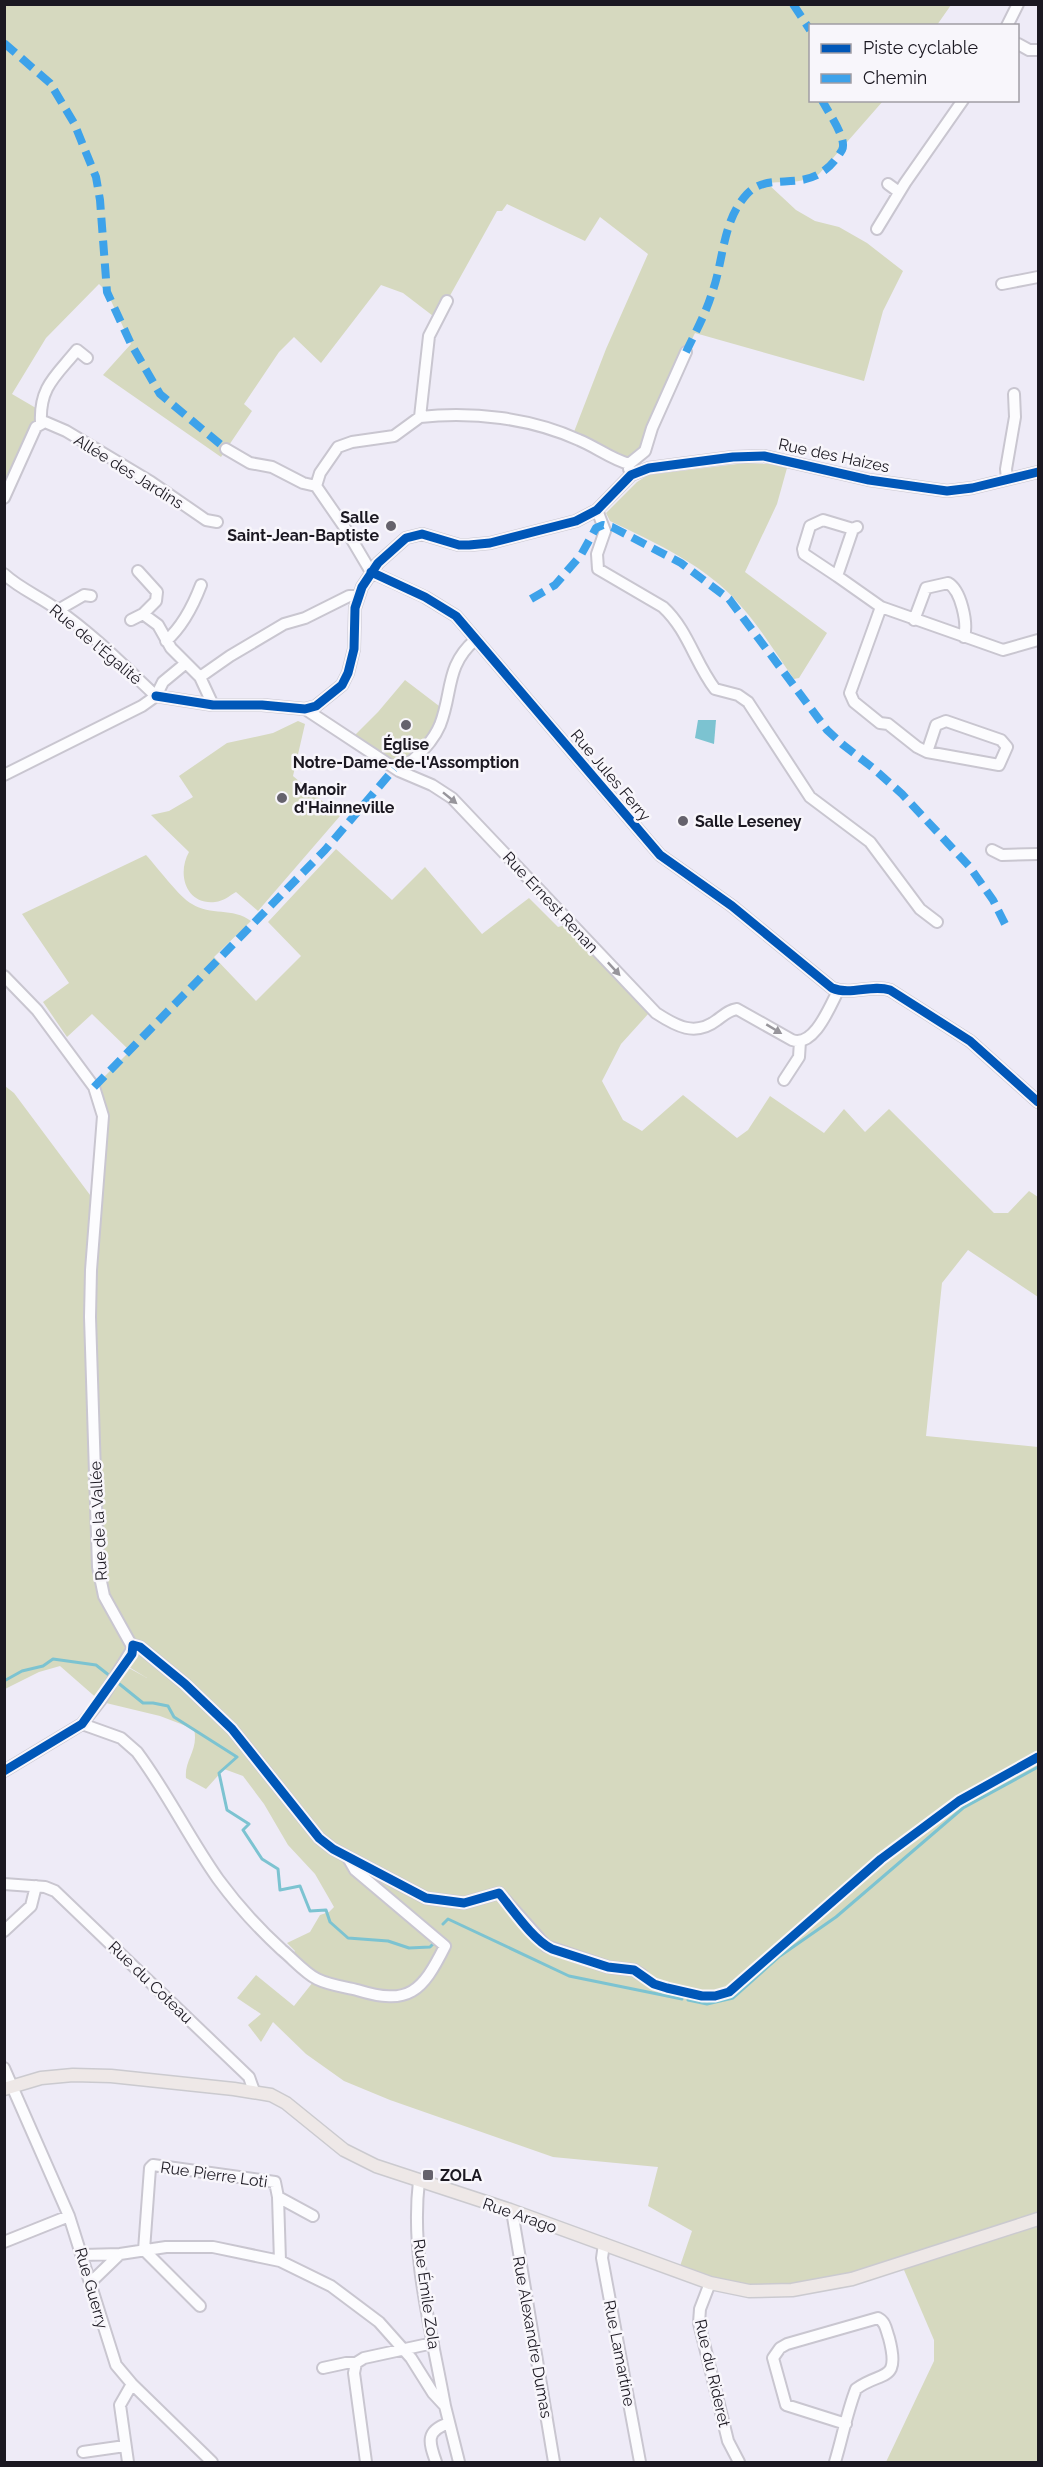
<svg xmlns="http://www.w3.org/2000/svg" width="1043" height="2467" font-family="Raleway,sans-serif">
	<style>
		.green { fill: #d6d9bf }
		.water { fill: #7cc3d1 }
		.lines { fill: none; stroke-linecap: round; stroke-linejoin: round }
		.stream { stroke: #7cc3d1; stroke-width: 3 }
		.minor-casing { stroke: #c9c6d0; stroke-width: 14 }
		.major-casing { stroke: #cbcacf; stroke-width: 15 }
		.minor { stroke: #fcfcfe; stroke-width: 10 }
		.major { stroke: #eee8e7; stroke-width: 12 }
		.quiet { stroke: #3da2ea; stroke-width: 8; stroke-dasharray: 15 8; stroke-linecap: butt }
		.cycleway-casing { stroke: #f8f6fb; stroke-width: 13 }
		.cycleway { stroke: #0057b8; stroke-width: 9 }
		.oneway { fill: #97959b }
		.poi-dot { fill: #65626c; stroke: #f8f6fb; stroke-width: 2 }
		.labels { text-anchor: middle; stroke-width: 5; stroke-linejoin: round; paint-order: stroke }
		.street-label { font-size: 16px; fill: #1b1821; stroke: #f8f6fb }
		.poi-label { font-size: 16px; font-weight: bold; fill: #1b1821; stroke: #f8f6fb; text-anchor: start }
	</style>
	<rect width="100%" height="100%" fill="#eeebf7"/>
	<path class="green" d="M5,5h946l-14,20 -127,1v74l73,1 -64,73c-16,10 -33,7 -52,9l29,27 19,11 24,6 28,16 36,28 -20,40 -19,70 -169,-48 -24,49 -26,69 -16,13 -57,-27 34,-88 42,-95 -48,-37 -15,24 -78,-37 -5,7h-5l-60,108 -34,-26 -22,-8 -60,78 -27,-26 -15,15 -35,52 8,7 -31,46 -118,-82 28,-31 -24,-52 -8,-8 -53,54 -34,56 29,17 -36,86z
		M745,463l24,1 18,4 -10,36 -32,68 82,61 -28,45 -5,1c-18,-25 -34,-52 -54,-74 -33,-39 -86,-63 -130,-84l-4,-8 31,-31 11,-7z
		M405,680l38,29c-6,16 -25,53 -44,53 -11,1 -36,-20 -45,-26l24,-24z
		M298,721l7,3 -12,52 47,40 -82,95 -22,-19c-7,4 -12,9 -21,10 -30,3 -38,-29 -26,-50l-38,-37 18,-4 24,-14 -14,-21 48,-33 46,-10z
		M336,849l56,51 33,-33 57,67 47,-36 29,29 7,-2 84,88 -28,31 -19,37 21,39 19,11 41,-36 54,43 11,-8 22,-34 54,37 20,-24 21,23 24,-23 105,104h14l21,-22 9,6v100l-70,-47 -26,33 -16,153 112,11v1015h-152l48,-101v-21l-33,-77 -49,16 -103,12 -71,-19 14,-41 -44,-25 10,-39 -105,-10 -163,-57 -46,-19 -38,-27 -33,-32 -12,20 -13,-17 13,-11 -24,-16 19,-23 38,31 19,-24 -22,-25 4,-6 -8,-8 23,-11 10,-17 9,-3 5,-5 -19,-33 -27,-29 -24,-41 -21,-28 -19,-7 -18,20 -20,-11c-2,-18 13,-28 8,-49l-34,-13 -54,-13 15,-31 6,-5 20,11 -23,-14 -24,37 -40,-35 -21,6 -34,17v-603l9,7 82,110 7,-87 -9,-29 36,-36 -38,-37 -25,23 -24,-35 26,-19 -47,-69 124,-59c12,13 33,42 46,49 18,12 41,3 59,17l-37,36 42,44 45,-45 -33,-34z"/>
	<path class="water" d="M698,720h18l-2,24 -19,-6z"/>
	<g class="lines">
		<path class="stream" d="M4,1681l18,-10 21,-5 10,-7 43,6 14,11
			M117,1682l26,21h10l15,3 6,11 63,40 -18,16 8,37 22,14 -6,6 19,29 16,10 2,21 20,-4 10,25 16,-1 4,12 18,16 40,3 21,7 21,-1 4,-4
			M443,1924l5,-5 121,57 113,23
			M688,2000l19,4 26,-6 47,-42 56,-39 127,-109 75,-41"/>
		<defs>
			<path id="minor" d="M1007,26l11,-22
				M1018,44l11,6h9
				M888,184l11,8
				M877,229l28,-46 58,-83
				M1002,284l36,-7
				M420,417c52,-6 111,1 159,23 17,7 32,19 50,24
				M41,423c-2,-36 15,-47 36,-73l10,8
				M226,449l24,14 22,4 31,16 13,3 29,42 26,44
				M629,469v-5l16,-13 7,-23 34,-76
				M1007,479l-1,-10 9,-52 -1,-23
				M316,486l4,-13 18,-26 14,-5 42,-6 26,-19 9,-81 18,-35
				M4,498l32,-71 9,-5 21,9 85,51 55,38 11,2
				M597,510l8,21 -8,23 1,15 65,38c25,23 32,56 52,82l23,6 10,7 62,95 60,45 50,67 17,13
				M857,527l-4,2 -16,47 44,31 122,43 35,-10
				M138,571l19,21 -1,9 -13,13
				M371,572l54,25 31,19 204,239 72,51 100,82c19,8 39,-4 58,2l80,51 68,61
				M4,574c16,15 37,23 54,36 36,25 67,57 98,86
				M837,576l-33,-22 -1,-5 7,-23 13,-6 30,9
				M881,607l-31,86 4,9 26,21 8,1 29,23 10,5 72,13 8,-18 -6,-7 -55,-19 -10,4 -9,27
				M58,610l26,-15 7,1
				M131,620l12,-6 15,11 13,23 29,29 13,28
				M914,620l12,-32 22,-5c13,7 20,40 16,54
				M166,641c17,-15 27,-35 35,-56
				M200,677l30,-21 54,-32 21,-6 44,-22h9
				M156,696l57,9h49l43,4 11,-3 26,-21 6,-12 6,-24 1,-41 7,-21 16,-24 28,-25 16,-4 37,11h10l21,-2 86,-22 21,-11 34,-35 18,-7 84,-11 31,-1 105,24 78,11 25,-3 66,-16
				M156,696l7,-14 23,-19
				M305,709l94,62 33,14 20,13 204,215c20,13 39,24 61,7 7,-5 12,-10 20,-11l55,31c22,8 38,-34 46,-49
				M399,771c15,-11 33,-27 41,-46 13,-33 5,-59 35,-85
				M4,775l138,-69 14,-10
				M992,850l10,5 36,-1
				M4,976l33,34 57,77 9,29 -12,154 -1,47 8,250 6,29 29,52 -33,53 -18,23 -78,47
				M784,1080l15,-23 1,-16
				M133,1645l7,2 45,37 47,45 87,109 14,11 93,49 38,5 35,-10 47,53 62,21 26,3 8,5
				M82,1724l39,14 16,14c30,40 52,86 81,127 19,26 40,49 64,71 11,9 23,23 35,29 12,6 28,8 40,11 52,16 65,2 88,-44l-90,-76 -8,-14
				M4,1884l41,3 10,4 194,186 5,14
				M4,1931l27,-25 5,-20
				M4,2068l65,148 47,149 16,19 80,78
				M419,2181c-9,75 13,152 26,225
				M278,2197l2,64
				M512,2211l42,251
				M4,2242l65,-26
				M604,2244l-2,14 38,204
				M83,2255l37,-1 46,-7h47l67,14 51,25 48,36 32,36 22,35 12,13 14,56
				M91,2282l29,-28
				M710,2283l-10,26 -1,14 29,118 11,21
				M200,2306l-56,-56 6,-82 3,-3 122,17 3,15 35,19
				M323,2368l23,-5h10
				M83,2452l42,-6
				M128,2462l-8,-57 12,-21
				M366,2462l-12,-89 2,-10 8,-5 69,-15
				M436,2462c-7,-20 -11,-31 13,-39
				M835,2462c7,-23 12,-50 21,-73 25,-19 45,-5 33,-51 -3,-8 -3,-16 -11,-20l-91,26 -7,4 -7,10 13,47 60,19"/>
			<path id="major" d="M4,2089l37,-11 32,-3 38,1 123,13 37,6 15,8 58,47 32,16 134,44 200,73 39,8 43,-1 60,-11 186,-60"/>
		</defs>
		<use href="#minor" class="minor-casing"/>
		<use href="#major" class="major-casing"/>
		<use href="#minor" class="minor"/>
		<use href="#major" class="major"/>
		<path class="quiet" d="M793,4l17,26
			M4,43l46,40 24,40 13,32 9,22 4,23 7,92 24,52 29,50 66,55
			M686,352c9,-19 20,-39 26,-59 12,-33 10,-72 35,-99 25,-27 65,7 95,-44 6,-11 -15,-39 -20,-50
			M531,599l24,-14 26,-30 15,-27 7,-3 9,2 69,36 48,36 98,131 15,14 31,24 29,26 67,72 24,34 12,24
			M94,1087l231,-237 69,-81"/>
		<defs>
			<path id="cycleway" d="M371,572l54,25 31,19 204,239 72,51 100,82c19,8 39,-4 58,2l80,51 68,61
				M156,696l57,9h49l43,4 11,-3 26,-21 6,-12 6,-24 1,-41 7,-21 16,-24 28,-25 16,-4 37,11h10l21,-2 86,-22 21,-11 34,-35 18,-7 84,-11 31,-1 105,24 78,11 25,-3 66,-16
				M4,1771l78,-47 50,-70 1,-9 7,2 45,37 47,45 87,109 14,11 93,49 38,5 35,-10c14,17 34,47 53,56l56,18 26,3 20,14 13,4 35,8h13l14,-4 152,-133 78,-58 79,-44"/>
		</defs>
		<use href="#cycleway" class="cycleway-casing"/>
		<use href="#cycleway" class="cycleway"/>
	</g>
	<defs><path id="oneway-solid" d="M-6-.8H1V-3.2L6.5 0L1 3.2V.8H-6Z" transform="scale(1.5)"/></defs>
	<g class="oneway">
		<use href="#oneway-solid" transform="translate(450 798) rotate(39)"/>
		<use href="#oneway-solid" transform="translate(614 969) rotate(47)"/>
		<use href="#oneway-solid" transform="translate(774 1029) rotate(31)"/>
	</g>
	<g class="poi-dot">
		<circle cx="391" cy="526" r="6"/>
		<circle cx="406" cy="725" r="6"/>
		<circle cx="282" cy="798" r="6"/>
		<circle cx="683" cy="821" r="6"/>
		<rect x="422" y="2169" width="12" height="12" rx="3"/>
	</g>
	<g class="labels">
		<g class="street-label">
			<text transform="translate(834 455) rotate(12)" y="6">Rue des Haizes</text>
			<text transform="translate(129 471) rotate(32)" y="6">Allée des Jardins</text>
			<text transform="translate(96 644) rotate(40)" y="6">Rue de l'Égalité</text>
			<text transform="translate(611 775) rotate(50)" y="6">Rue Jules Ferry</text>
			<text transform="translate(551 902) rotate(47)" y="6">Rue Ernest Renan</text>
			<text transform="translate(98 1521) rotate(-93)" y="6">Rue de la Vallée</text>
			<text transform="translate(151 1982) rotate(44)" y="6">Rue du Coteau</text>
			<text transform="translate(214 2174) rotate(8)" y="6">Rue Pierre Loti</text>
			<text transform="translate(520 2215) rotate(19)" y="6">Rue Arago</text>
			<text transform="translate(92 2288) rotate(74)" y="6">Rue Guerry</text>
			<text transform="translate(427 2294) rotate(82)" y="6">Rue Émile Zola</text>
			<text transform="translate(533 2337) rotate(80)" y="6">Rue Alexandre Dumas</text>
			<text transform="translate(620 2353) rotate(79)" y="6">Rue Lamartine</text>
			<text transform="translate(713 2373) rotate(77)" y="6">Rue du Rideret</text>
		</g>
		<g class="poi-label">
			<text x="379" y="523" text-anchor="end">Salle<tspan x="379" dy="18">Saint-Jean-Baptiste</tspan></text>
			<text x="406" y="750" text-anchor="middle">Église<tspan x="406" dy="18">Notre-Dame-de-l'Assomption</tspan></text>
			<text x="294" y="795">Manoir<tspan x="294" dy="18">d'Hainneville</tspan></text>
			<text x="695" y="827">Salle Leseney</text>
			<text x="440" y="2181">ZOLA</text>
		</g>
	</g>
	<rect width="1043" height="2467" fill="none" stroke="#1b1821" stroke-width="12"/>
	<rect x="809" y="24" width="210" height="78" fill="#f8f6fb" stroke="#a09da4" stroke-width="1.5"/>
	<rect x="821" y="44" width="30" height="9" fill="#0057b8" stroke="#a09da4" stroke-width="1.5"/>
	<text x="863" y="54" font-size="18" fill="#1b1821">Piste cyclable</text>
	<rect x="821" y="74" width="30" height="9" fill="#3da2ea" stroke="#a09da4" stroke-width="1.5"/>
	<text x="863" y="84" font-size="18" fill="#1b1821">Chemin</text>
</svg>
